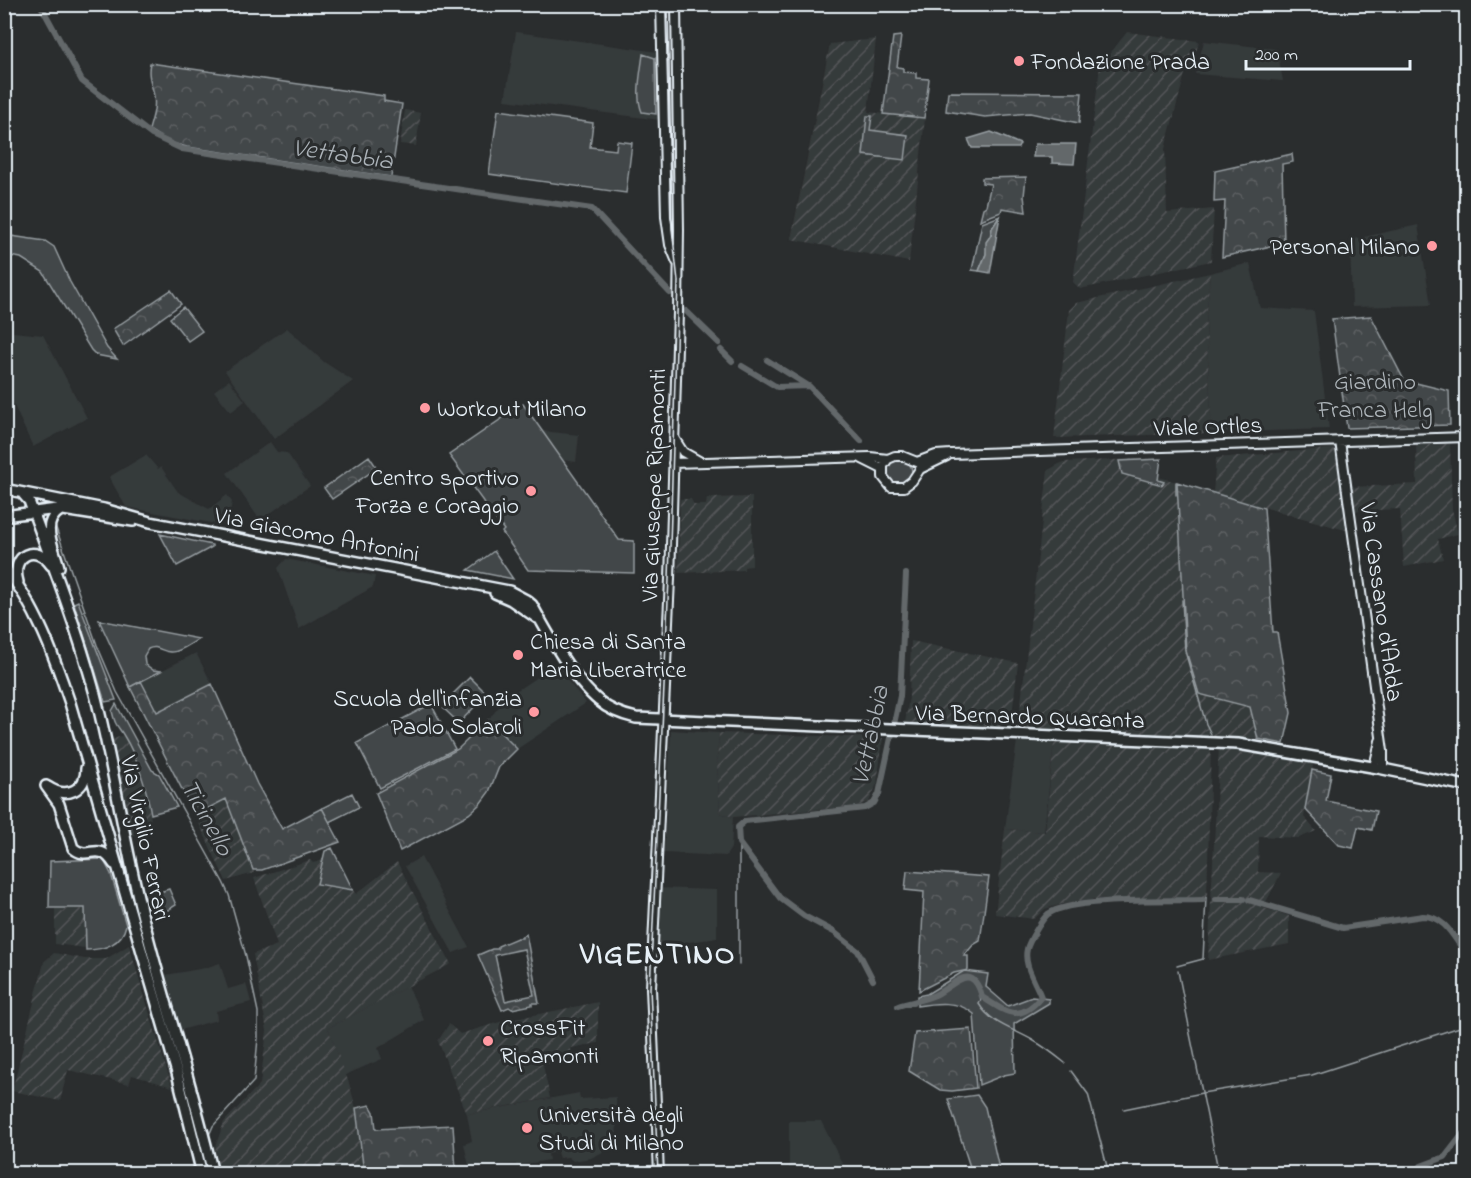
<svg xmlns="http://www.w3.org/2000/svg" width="1471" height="1178" font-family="'Indie Flower',sans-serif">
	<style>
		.built { fill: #363a3b }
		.industrial { fill: url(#industrial-furrows) }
		.green { fill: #424648; stroke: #959ca0; stroke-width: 1.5 }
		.park { fill: url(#park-crowns); stroke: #959ca0; stroke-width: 1.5; fill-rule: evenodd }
		.water { fill: #63686b; stroke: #989fa3; stroke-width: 1.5 }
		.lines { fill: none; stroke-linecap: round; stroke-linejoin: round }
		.stream { stroke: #989fa3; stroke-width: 1.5 }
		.canal { stroke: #63686b; stroke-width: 6 }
		.minor-casing { stroke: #e8f1f8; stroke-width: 12 }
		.major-casing { stroke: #e8f1f8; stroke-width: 14 }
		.minor { stroke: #2a2d2e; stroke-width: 8 }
		.major { stroke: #2a2d2e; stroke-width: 9 }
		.tram { stroke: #e8f1f8; stroke-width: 1.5 }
		.poi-dot { fill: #ff9aa2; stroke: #2a2d2e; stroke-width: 2 }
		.labels { text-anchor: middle; stroke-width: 6; stroke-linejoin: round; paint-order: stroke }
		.poi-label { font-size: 24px; fill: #e8f1f8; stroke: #2a2d2e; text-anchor: start }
		.park-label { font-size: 24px; fill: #aeb5ba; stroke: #2a2d2e }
		.street-label { font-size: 24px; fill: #e8f1f8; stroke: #2a2d2e }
		.water-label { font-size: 26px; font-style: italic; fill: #acb3b9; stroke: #2a2d2e }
		.district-label { font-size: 30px; font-weight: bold; letter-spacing: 1.5px; fill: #e8f1f8; stroke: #2a2d2e }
	</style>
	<defs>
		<pattern id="industrial-furrows" width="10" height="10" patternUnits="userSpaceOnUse" patternTransform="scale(1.5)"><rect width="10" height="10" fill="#363a3b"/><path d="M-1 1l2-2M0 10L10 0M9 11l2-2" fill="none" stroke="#535758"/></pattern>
		<pattern id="park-crowns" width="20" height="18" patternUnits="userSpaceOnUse" patternTransform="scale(1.5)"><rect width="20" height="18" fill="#424648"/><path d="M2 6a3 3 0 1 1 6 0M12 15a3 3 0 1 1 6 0" fill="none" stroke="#5d6163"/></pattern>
	</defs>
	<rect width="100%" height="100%" fill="#2a2d2e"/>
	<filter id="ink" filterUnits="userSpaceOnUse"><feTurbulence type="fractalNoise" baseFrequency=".0167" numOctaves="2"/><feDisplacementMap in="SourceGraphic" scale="12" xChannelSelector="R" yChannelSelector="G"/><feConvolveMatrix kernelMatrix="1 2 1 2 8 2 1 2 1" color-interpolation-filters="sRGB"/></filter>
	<g filter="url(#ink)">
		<path class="built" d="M516,32l142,20 2,68 -155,-20z
			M1204,41l73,8 6,32 -88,-7z
			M1418,225l13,80 -79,2 -2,-67z
			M1250,263l10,45 54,3 15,118 -117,4 -6,-109 4,-51z
			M287,328l37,34 29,19 -79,58 -49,-68z
			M13,332l30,3 44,83 -54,29 -28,-61v-50z
			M229,380l16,21 -14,11 -17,-21z
			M542,431l37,4 -3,27 -14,-2z
			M270,442l7,10 10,1 23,33 -50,34 -33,-47z
			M146,455l12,14 3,-2 17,25 31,17 18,-14 5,7 -5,24 -101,-19 -17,-30z
			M286,559l89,17 -2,11 -74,42 -21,-61z
			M196,653l16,31 -55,28 -16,-31z
			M555,665l31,38 -69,46 -29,-29 19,-23z
			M671,730l48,3 -2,29 3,51 13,4 -2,31 -5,8 -62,-3z
			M1017,740l37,1 -10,91 -39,-3z
			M421,857l48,90 -16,6 -48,-87z
			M656,888l61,2v48l-35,5 -29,-1z
			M220,963l8,26 18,-5 5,18 -35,9 1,9 -36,10 -15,-55 39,-7z
			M408,986l16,34 -46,28 4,11 -37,16 -17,-47z
			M579,1093l1,6 36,-2 1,48 -26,13 -18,3 -5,-4 -9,1 -2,-6 -9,2 1,6 -33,6v-2l-47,2 -5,-22 8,-3 -5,-27z
			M789,1121h32l26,52h-58z"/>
		<path class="industrial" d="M1127,32l72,9 -8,29h-5l-21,79 2,64 47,-4 -3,52 -131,28 -7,-7 27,-216z
			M876,39l-8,73 57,6 -16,144 -118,-23 39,-195z
			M405,110l16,3 -5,33 -16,-2z
			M1210,273l-4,51 6,109 -158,5 15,-128 7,-7z
			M1450,444l2,65 6,25 -20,5 5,20 -39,8 -4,-58 -46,2 -4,-24 67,-3 -1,-39z
			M1337,448l12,83 -136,-38 3,-35z
			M1161,458l-3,19 19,5 9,169 13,43 51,13 8,32 -240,-11 30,-258 15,-8z
			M752,497v69l-8,1v3l-66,3 2,-74h11l3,6h12l1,-7z
			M911,641l107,22 -8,70 -106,-3 5,-33z
			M719,733l164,5 -6,46 -8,18 -12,4 -124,11 -13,-4 -3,-51z
			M124,735l24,62 4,33 -22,6 -19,-96z
			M1054,741l157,7 -4,150 -113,1 -8,3 -24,2 -17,5 -11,10 -39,-5 10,-85 40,3z
			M1219,746l95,14 -10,57 12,14 -17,7 -40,-2 -1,36 23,1 -18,35 26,8v28l-81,16z
			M226,799l28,74 -28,8 -31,-66z
			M310,860l3,3 10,-3 -6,24 36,6 3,4 41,-32 54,102 -123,64 21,55 7,25 8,65h-144l-5,-26 9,-25 36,-38 7,-53 -14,-77 24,-9 -23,-67z
			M85,908v40l-30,-4v-35z
			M129,945l43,142 -40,-12 -3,9 -61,-14 -8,31 -48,-10 32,-129 10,-9 31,6h21z
			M598,1002v41l-27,5 2,11 -30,6 7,33 -83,16 -29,-73 11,-17 11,10 40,-12z"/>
		<path class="green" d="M643,54l12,4 1,56 -14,-2c-7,-17 -1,-40 1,-58z
			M498,110l95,13 -3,24 26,3 1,-9 15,2 -6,50 -137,-19z
			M867,116h5l-2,14 38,5 -3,25 -42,-5z
			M1000,216l-8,12 -6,26 -7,17 -7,-1 10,-47z
			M4,235l41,6 9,6 16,35 37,66 10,11 -21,-4 -5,-5 -48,-78 -22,-14 -16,-3z
			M183,307l19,24 -14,10 -18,-23z
			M523,404l96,136 15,1v32l-106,-3 -26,-38 2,-2 -55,-75z
			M886 472a13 13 0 1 1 26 0a13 13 0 1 1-26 0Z
			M160,534l52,11v2l-35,19z
			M494,551l19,28 -45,-9z
			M78,601l38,99 -11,2 -31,-99z
			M99,620l100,19c-8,4 -18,13 -27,13 -10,1 -14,-8 -24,-3l-4,7 1,8 8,6 8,1 -31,16z
			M470,677l17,17 -28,29 -18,-17z
			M116,704l36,66 7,4 18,33 -26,7c-4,-24 -14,-57 -27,-78 -7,-12 -8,-8 -12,-25z
			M431,704l24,45 -75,39 -23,-45z
			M352,793l7,14 -30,15 -7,-14z
			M332,848l21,42 -36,-6 8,-33z
			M103,859l8,15 15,51c-4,19 -22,25 -40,25l-1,-42h-36l1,-47z
			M169,889l7,16 -21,13 -7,-22z
			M964,971l24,3 -2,13 22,19 24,-9 17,2v4l-35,21 1,49 -11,2 -25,10 -5,-71c-15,-14 -39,-11 -57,-8v-10l10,-2z
			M977,1095l8,12 15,66h-28l-24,-74z"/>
		<path class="park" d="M901,36l-4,31 6,1v4l13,1v5l13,1 -5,39 -41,-4 10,-77z
			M150,63l234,33v5l18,3 -11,73 -204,-30 -19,-5 -19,-12c3,-12 7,-21 5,-34 -2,-12 -7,-20 -4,-33z
			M948,92l134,1 -3,30 -49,-10 -45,4 -39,-6z
			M1292,154l1,8 -11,2 2,79 -62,14 3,-56 -11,1 1,-31z
			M1026,177l-2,19 2,16 -24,-4 -1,4 -21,8 3,-12 3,-2 5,-22 -9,-1v-5z
			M171,290l10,14 -58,42 -10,-17z
			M1371,316l33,64 45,11 1,34 -103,3 -15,-109z
			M369,456l8,12 -45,31 -8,-11z
			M1161,459l-3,21 6,2 -2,3 -40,-11 -3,-13z
			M1177,482l87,26 9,124h4l14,81 -7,31 -26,-5 -8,-32 -51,-13 -13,-43z
			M141,681l16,31 55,-28 45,100 25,45 40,-21 18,34 -78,28h-9l-27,-71 -31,16 -65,-128z
			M488,720l29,29 -18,18 -10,25 -9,12 -11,10 -69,37 -24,-58 82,-44z
			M1312,770l19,4 -5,27 50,10 -4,19 -14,-3 -5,21 -14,-3 -34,-36z
			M907,871l82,6 -9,64 -7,4 -9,11h4v14l-14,3 -35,18 5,-99 -19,-2z
			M526,934l13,69h-7v2l-20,4 -3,-2 -7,3 -24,-55 14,-6h6v-3l19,-8h5v-2zM524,949l10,46 -29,6 -10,-46z
			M971,1029l5,59 -24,3 -12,-1 -31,-19 6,-38z
			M370,1105l4,7 2,17 77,-4 3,46 -92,2 -8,-65z"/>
		<path class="water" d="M991,132l29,12 -2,4h-46l-4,-9z
			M1035,144h41l-2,20 -22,-1v-6h-19z
			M1000,216l-10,57 -11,-2 7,-17v-12l5,-7 1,-7z"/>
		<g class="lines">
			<path class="stream" d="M1176,482v13
				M56,528l41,117 20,47 106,190 6,13 17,61 12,56v26l-4,43 -41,45 -3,7
				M1182,600l3,51 21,73 5,10
				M739,843v122
				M1177,966l26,-7 3,-62
				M1178,971l11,55
				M982,997l-3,7c12,20 35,25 55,37 11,6 21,14 31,22
				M1189,1029l30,145
				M1071,1071l17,23 21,80
				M1124,1109l78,-16 110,-18 154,-50
				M189,1174l6,-11"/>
			<path class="canal" d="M40,4l42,77 70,54 30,14 410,60 78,84
				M686,311l33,32
				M721,350l11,11
				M767,360l40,25
				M742,366l35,21 32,-1 52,55
				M1216,899h27
				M1249,900l94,28 80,-12c22,0 31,22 43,38
				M873,980l-15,-29 -24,-19 -30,-16 -24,-18 -41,-55 -1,-16 7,-6 120,-13 9,-5 5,-9 21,-98 6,-122
				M898,1006c12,-4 26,-6 37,-11 18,-8 37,-36 47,2 24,15 37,27 59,0 -5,-15 -18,-31 -14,-48 2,-8 15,-30 21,-35 23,-17 124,-13 155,-14
				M1417,1174l4,-8 24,-9 21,-27"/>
			<defs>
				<path id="minor" d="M661,4l5,213 4,28 7,17
					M674,438l9,14 16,9
					M1340,441l43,310v18
					M862,459l20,10
					M888,459l-5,7v11l8,10h13l8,-6 8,-12 27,-13
					M673,463l197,-6 18,2 7,-3h7l15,6 19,-7 15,-1 515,-17
					M1374,767l6,-26
					M659,1174l-8,-186 19,-409 8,-266 1,-83 -3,-226"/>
				<path id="major" d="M4,489l100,20 46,13 359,69 17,9 6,5c16,29 41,75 67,96 10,9 24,14 37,17l602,26 140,24 88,18
					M22,493l7,8c24,64 48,127 66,193 20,77 30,157 51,235 21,82 48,162 67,245
					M4,516l53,-7 76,12
					M4,567c32,38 50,89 66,136l107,370 25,101
					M59,567c-5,-20 -20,-44 2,-57
					M18,582c-8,-27 18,-39 33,-17
					M495,593l16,7 26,18
					M46,786l13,18 14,44c16,14 25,-9 41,16
					M48,787c18,12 38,4 38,-19"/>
			</defs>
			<use href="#minor" class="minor-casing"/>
			<use href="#major" class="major-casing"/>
			<use href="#minor" class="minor"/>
			<use href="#major" class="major"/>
			<path class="tram" d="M658,1174l-8,-186 19,-409 9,-298 -6,-52 -4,-225"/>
		</g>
	</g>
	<g class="poi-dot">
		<circle cx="1019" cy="61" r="6"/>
		<circle cx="1432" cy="246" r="6"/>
		<circle cx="425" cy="408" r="6"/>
		<circle cx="531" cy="491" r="6"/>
		<circle cx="518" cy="655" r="6"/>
		<circle cx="534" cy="712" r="6"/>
		<circle cx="488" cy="1041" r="6"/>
		<circle cx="527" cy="1128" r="6"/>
	</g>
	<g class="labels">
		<g class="poi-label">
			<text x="1031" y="69">Fondazione Prada</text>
			<text x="1420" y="254" text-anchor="end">Personal Milano</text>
			<text x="437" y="416">Workout Milano</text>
			<text x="519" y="485" text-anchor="end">Centro sportivo<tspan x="519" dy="28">Forza e Coraggio</tspan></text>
			<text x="530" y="649">Chiesa di Santa<tspan x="530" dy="28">Maria Liberatrice</tspan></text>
			<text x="522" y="706" text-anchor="end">Scuola dell'infanzia<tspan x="522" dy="28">Paolo Solaroli</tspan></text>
			<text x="500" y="1035">CrossFit<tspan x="500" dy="28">Ripamonti</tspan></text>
			<text x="539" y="1122">Università degli<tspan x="539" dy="28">Studi di Milano</tspan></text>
		</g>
		<g class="park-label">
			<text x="1375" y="389">Giardino<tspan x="1375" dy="28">Franca Helg</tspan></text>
		</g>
		<g class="street-label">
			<text transform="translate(1208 426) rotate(-2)" y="8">Viale Ortles</text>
			<text transform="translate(653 485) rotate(-88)" y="8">Via Giuseppe Ripamonti</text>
			<text transform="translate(317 534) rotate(11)" y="8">Via Giacomo Antonini</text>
			<text transform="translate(1382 602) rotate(82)" y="8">Via Cassano d'Adda</text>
			<text transform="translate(1030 716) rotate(2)" y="8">Via Bernardo Quaranta</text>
			<text transform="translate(146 838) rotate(78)" y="8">Via Virgilio Ferrari</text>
		</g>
		<g class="water-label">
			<text transform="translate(343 153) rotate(8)" y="9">Vettabbia</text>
			<text transform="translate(869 735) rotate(-78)" y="9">Vettabbia</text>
			<text transform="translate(208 817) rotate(61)" y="9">Ticinello</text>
		</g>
		<g class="district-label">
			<text x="658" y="963">VIGENTINO</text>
		</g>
	</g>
	<rect width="1471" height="1178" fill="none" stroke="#2a2d2e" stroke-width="24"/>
	<rect x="12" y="12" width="1447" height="1154" fill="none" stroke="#e8f1f8" stroke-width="2" filter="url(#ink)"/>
	<path d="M1246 60v9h164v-9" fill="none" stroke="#e8f1f8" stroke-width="3"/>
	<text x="1255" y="60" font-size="18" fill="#e8f1f8" stroke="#2a2d2e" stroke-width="4.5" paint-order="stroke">200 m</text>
</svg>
